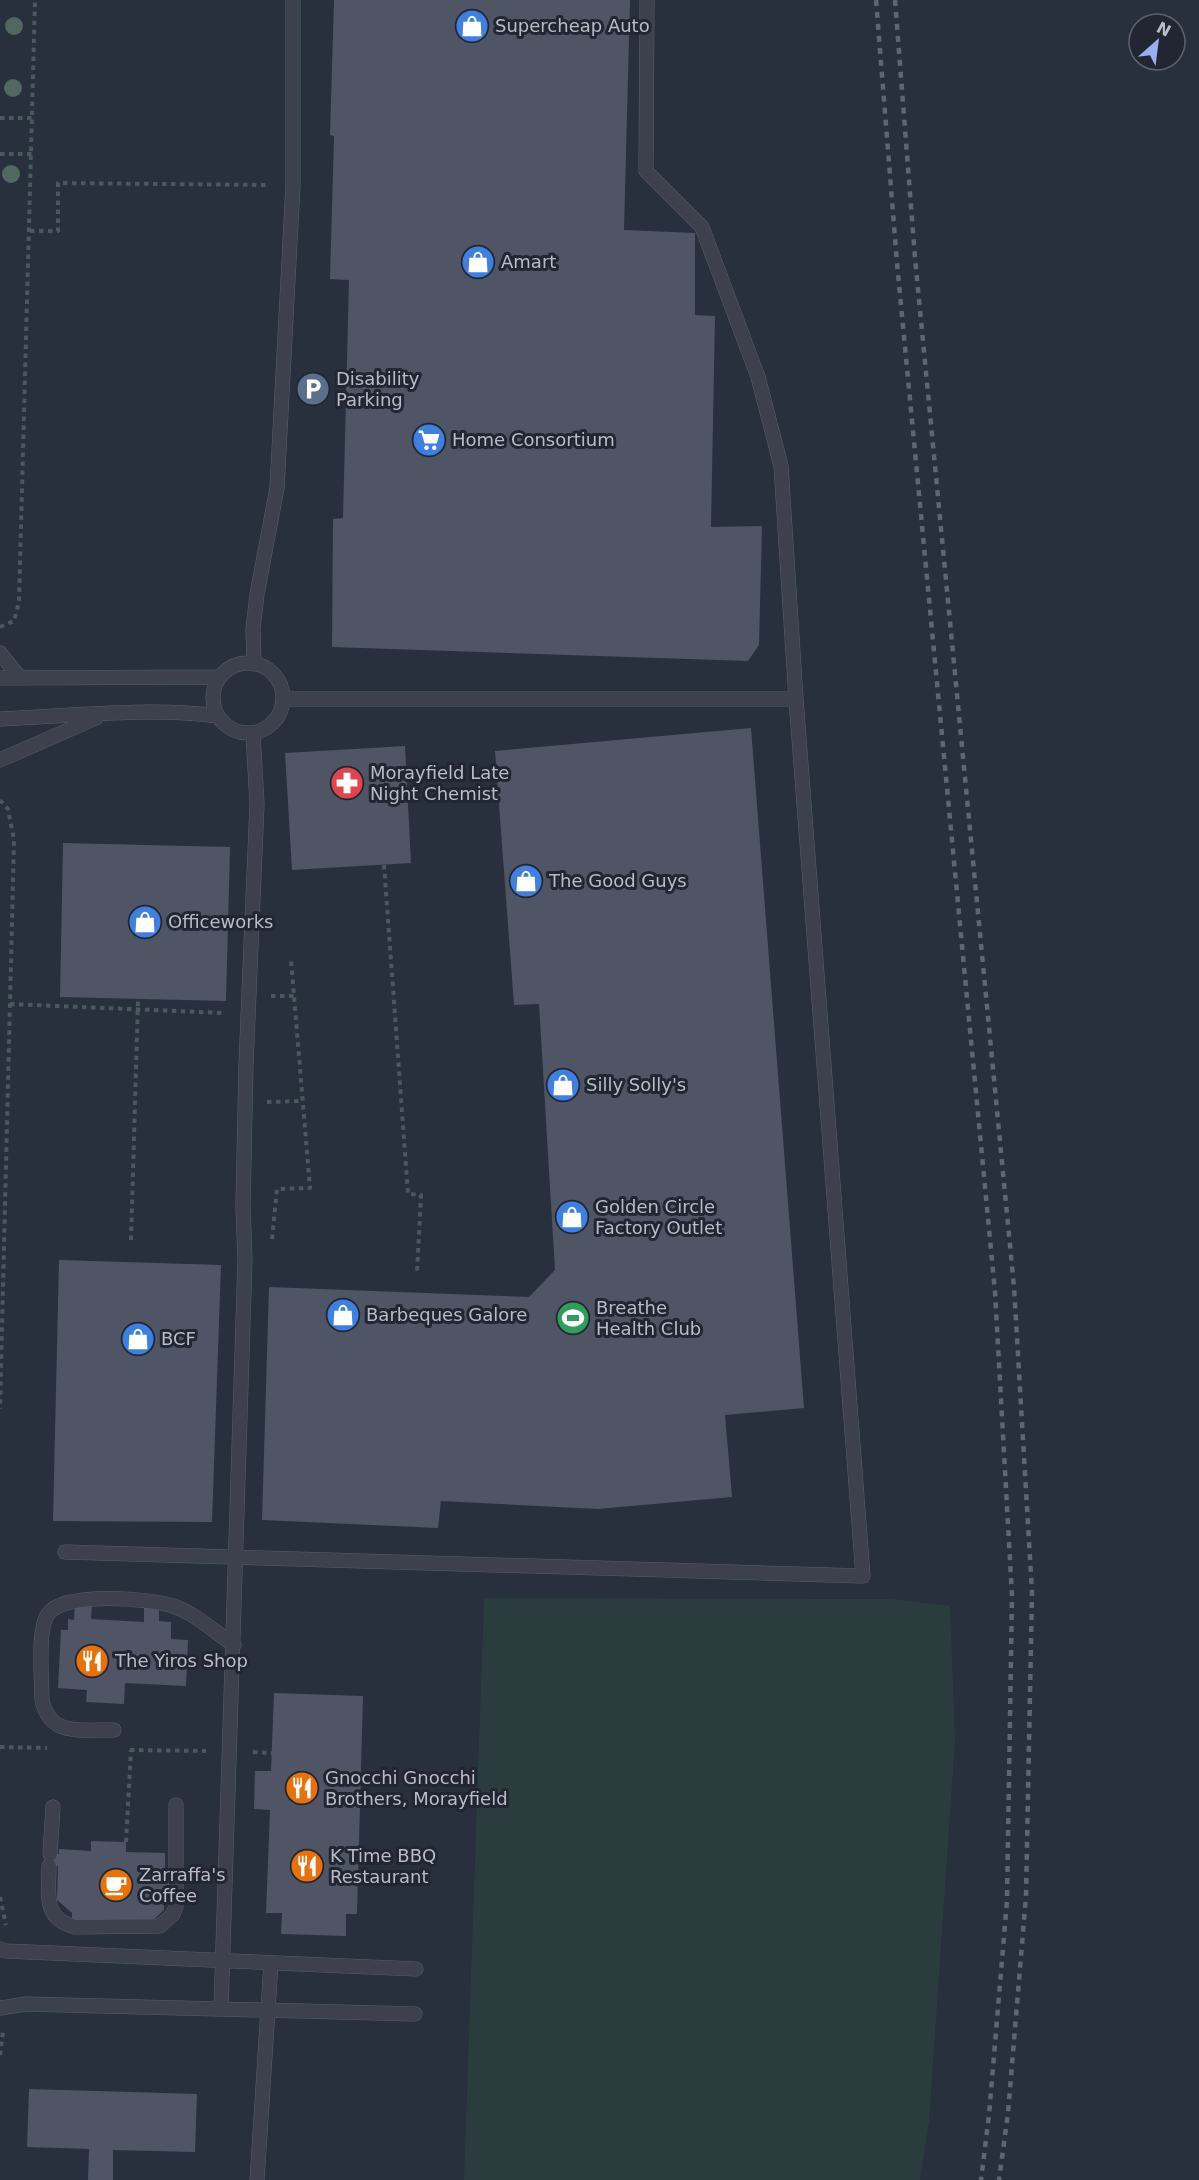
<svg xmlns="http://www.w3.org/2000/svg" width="1199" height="2180" font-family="'DejaVu Sans',sans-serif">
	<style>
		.green { fill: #2b3c3f }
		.building { fill: #4f5565 }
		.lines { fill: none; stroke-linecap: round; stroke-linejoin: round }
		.lane-casing { stroke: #5a5f6b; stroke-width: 15 }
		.path { stroke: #4a595d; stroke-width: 4; stroke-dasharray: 4.5 4.5; stroke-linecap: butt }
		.lane { stroke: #3c414d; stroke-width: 14 }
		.rail { stroke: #5e6574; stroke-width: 4.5; stroke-dasharray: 6 6; stroke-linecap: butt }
		.tree { fill: #516861 }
		.labels { text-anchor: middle; stroke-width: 6; stroke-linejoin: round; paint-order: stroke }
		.poi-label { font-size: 18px; fill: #b8bcc8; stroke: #212632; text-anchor: start }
	</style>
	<rect width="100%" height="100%" fill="#282f3d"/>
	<path class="green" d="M484,1598l407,1 59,7 5,134 -26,381 -9,59h-456z"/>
	<path class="building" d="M334,0h296l-6,230 71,3v82l20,1 -4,211 51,-1 -3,119 -11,16 -416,-14 1,-128 10,-1 6,-238 -19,-1 4,-143 -4,-1z
		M751,728l53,680 -79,7 7,82 -134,12 -157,-8 -3,27 -176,-8 7,-233 260,10 26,-27 -16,-266 -25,1 -19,-254z
		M405,746l6,117 -119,7 -7,-117z
		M63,843l167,4 -4,154 -166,-4z
		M59,1260l162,5 -9,257 -159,-1z
		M75,1603l17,1 -1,15 53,3v-16h15v15l12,1v17l17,1 -2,46 -61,-3 -1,21 -38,-2 1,-12 -29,-2 3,-58h7v-11l6,1z
		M274,1693l89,3 -6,218h-11v22l-65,-2 1,-21h-16l4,-103 -16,-1 1,-38h16z
		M91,1841l35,1v10l39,1v24l9,-1 2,18 -12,1v15l-14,13 -78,-3v-7l-15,-13 1,-34 -13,-1v-11h14v-5l32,2z
		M29,2089l168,5 -2,58 -82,-2v30h-25l1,-31 -62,-2z"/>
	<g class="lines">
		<defs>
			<path id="lane" d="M647,0l-1,171 56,56 56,150 23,89 15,233
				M0,653l20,25
				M213 698a35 35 0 1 1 70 0a35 35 0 1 1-70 0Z
				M254,664l-1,-35 4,-35 20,-106 16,-303v-185
				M0,678l220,-1
				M0,719c72,-3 147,-12 218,-3
				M0,760l96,-42
				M65,1552l798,24 -67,-877h-513
				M114,1730c-31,-1 -64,8 -72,-30 0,-19 -5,-71 6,-86 16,-23 104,-16 128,-7 21,8 39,25 58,38
				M50,1854l3,-47
				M49,1866c0,28 -7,52 26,61l85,-1 13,-12 3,-8v-101
				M0,1949l6,2 410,18
				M0,2008l26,-4 389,10
				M221,2009l24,-749 -2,-54 3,-142 11,-260 -4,-71
				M257,2180l14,-217"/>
		</defs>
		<use href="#lane" class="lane-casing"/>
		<path class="path" d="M0,118h33
			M0,154h32
			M30,231h28v-48l210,2
			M0,627l14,-6 5,-19 16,-602
			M0,800l8,9 6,31 -14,569
			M384,865l24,329 13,1 -4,77
			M271,996h23
			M10,1004l214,9
			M267,1102l36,-1
			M272,1239l5,-50 33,-1 -19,-228
			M131,1240l7,-240
			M0,1747l47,1
			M130,1750l76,1
			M253,1752l19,1
			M126,1842l5,-92
			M0,1897l6,28
			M0,2055l3,-23"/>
		<use href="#lane" class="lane"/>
		<path class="rail" d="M876,0l21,263 98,1029 17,304 -5,304 -18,215 -8,65
			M895,0l20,258 99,1029 18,305 -6,304 -18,217 -9,67"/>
	</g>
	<g class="tree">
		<circle cx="14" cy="26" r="9"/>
		<circle cx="13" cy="88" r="9"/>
		<circle cx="11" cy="174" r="9"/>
	</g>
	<defs>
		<symbol id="shop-disc" viewBox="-11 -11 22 22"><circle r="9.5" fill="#3f7fe0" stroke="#212632"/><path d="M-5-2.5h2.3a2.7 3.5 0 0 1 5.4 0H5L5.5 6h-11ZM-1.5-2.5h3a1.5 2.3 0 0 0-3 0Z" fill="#fff"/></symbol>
		<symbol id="parking-disc" viewBox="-11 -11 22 22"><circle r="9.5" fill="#5c6f8a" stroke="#212632"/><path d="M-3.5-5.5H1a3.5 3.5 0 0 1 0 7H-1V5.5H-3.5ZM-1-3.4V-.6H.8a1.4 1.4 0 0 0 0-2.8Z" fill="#fff"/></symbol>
		<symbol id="supermarket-disc" viewBox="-11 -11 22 22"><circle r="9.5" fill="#3f7fe0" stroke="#212632"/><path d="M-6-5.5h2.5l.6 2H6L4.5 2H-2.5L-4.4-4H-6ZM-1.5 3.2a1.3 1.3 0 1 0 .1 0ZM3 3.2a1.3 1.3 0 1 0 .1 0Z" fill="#fff"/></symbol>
		<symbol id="pharmacy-disc" viewBox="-11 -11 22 22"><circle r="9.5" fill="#e0444e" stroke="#212632"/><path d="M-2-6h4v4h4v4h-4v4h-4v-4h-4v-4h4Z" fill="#fff"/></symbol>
		<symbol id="stadium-disc" viewBox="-11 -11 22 22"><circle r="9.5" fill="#2e9e5b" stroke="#212632"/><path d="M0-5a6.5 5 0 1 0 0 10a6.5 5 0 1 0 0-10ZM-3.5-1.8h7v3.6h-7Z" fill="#fff"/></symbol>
		<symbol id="restaurant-disc" viewBox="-11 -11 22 22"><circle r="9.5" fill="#e8710a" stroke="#212632"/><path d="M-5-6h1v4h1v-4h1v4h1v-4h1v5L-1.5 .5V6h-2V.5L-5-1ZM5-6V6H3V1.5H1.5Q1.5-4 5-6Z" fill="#fff"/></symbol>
		<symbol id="cafe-disc" viewBox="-11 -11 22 22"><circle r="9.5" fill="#e8710a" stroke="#212632"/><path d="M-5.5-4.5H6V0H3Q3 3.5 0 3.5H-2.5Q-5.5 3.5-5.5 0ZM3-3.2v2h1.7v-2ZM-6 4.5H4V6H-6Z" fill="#fff"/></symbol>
	</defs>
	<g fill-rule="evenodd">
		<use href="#shop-disc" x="453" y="7" width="38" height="38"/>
		<use href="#shop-disc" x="459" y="243" width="38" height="38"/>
		<use href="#parking-disc" x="294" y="370" width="38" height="38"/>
		<use href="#supermarket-disc" x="410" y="421" width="38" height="38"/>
		<use href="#pharmacy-disc" x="328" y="764" width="38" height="38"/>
		<use href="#shop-disc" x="507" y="862" width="38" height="38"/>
		<use href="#shop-disc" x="126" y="903" width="38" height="38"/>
		<use href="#shop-disc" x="544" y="1066" width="38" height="38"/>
		<use href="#shop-disc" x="553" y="1198" width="38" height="38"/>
		<use href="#shop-disc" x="324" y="1296" width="38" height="38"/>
		<use href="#stadium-disc" x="554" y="1299" width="38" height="38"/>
		<use href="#shop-disc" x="119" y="1320" width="38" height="38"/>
		<use href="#restaurant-disc" x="73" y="1642" width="38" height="38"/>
		<use href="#restaurant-disc" x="283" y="1769" width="38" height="38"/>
		<use href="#restaurant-disc" x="288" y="1847" width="38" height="38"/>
		<use href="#cafe-disc" x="97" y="1866" width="38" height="38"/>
	</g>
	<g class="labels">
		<g class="poi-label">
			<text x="495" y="32">Supercheap Auto</text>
			<text x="501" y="268">Amart</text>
			<text x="336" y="385">Disability<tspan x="336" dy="21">Parking</tspan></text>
			<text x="452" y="446">Home Consortium</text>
			<text x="370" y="779">Morayfield Late<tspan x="370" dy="21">Night Chemist</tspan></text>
			<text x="549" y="887">The Good Guys</text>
			<text x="168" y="928">Officeworks</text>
			<text x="586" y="1091">Silly Solly's</text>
			<text x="595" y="1213">Golden Circle<tspan x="595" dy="21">Factory Outlet</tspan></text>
			<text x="596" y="1314">Breathe<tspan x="596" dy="21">Health Club</tspan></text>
			<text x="366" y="1321">Barbeques Galore</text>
			<text x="161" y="1345">BCF</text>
			<text x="115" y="1667">The Yiros Shop</text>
			<text x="325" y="1784">Gnocchi Gnocchi<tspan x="325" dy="21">Brothers, Morayfield</tspan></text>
			<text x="330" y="1862">K Time BBQ<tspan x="330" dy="21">Restaurant</tspan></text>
			<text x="139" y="1881">Zarraffa's<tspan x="139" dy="21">Coffee</tspan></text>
		</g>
	</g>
	<g transform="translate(1157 42) rotate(28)"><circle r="28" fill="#212632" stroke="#5d626e" stroke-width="1.5"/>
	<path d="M0-4.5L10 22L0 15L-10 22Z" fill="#98b0ed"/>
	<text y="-9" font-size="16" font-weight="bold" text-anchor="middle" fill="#b8bcc8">N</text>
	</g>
</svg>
